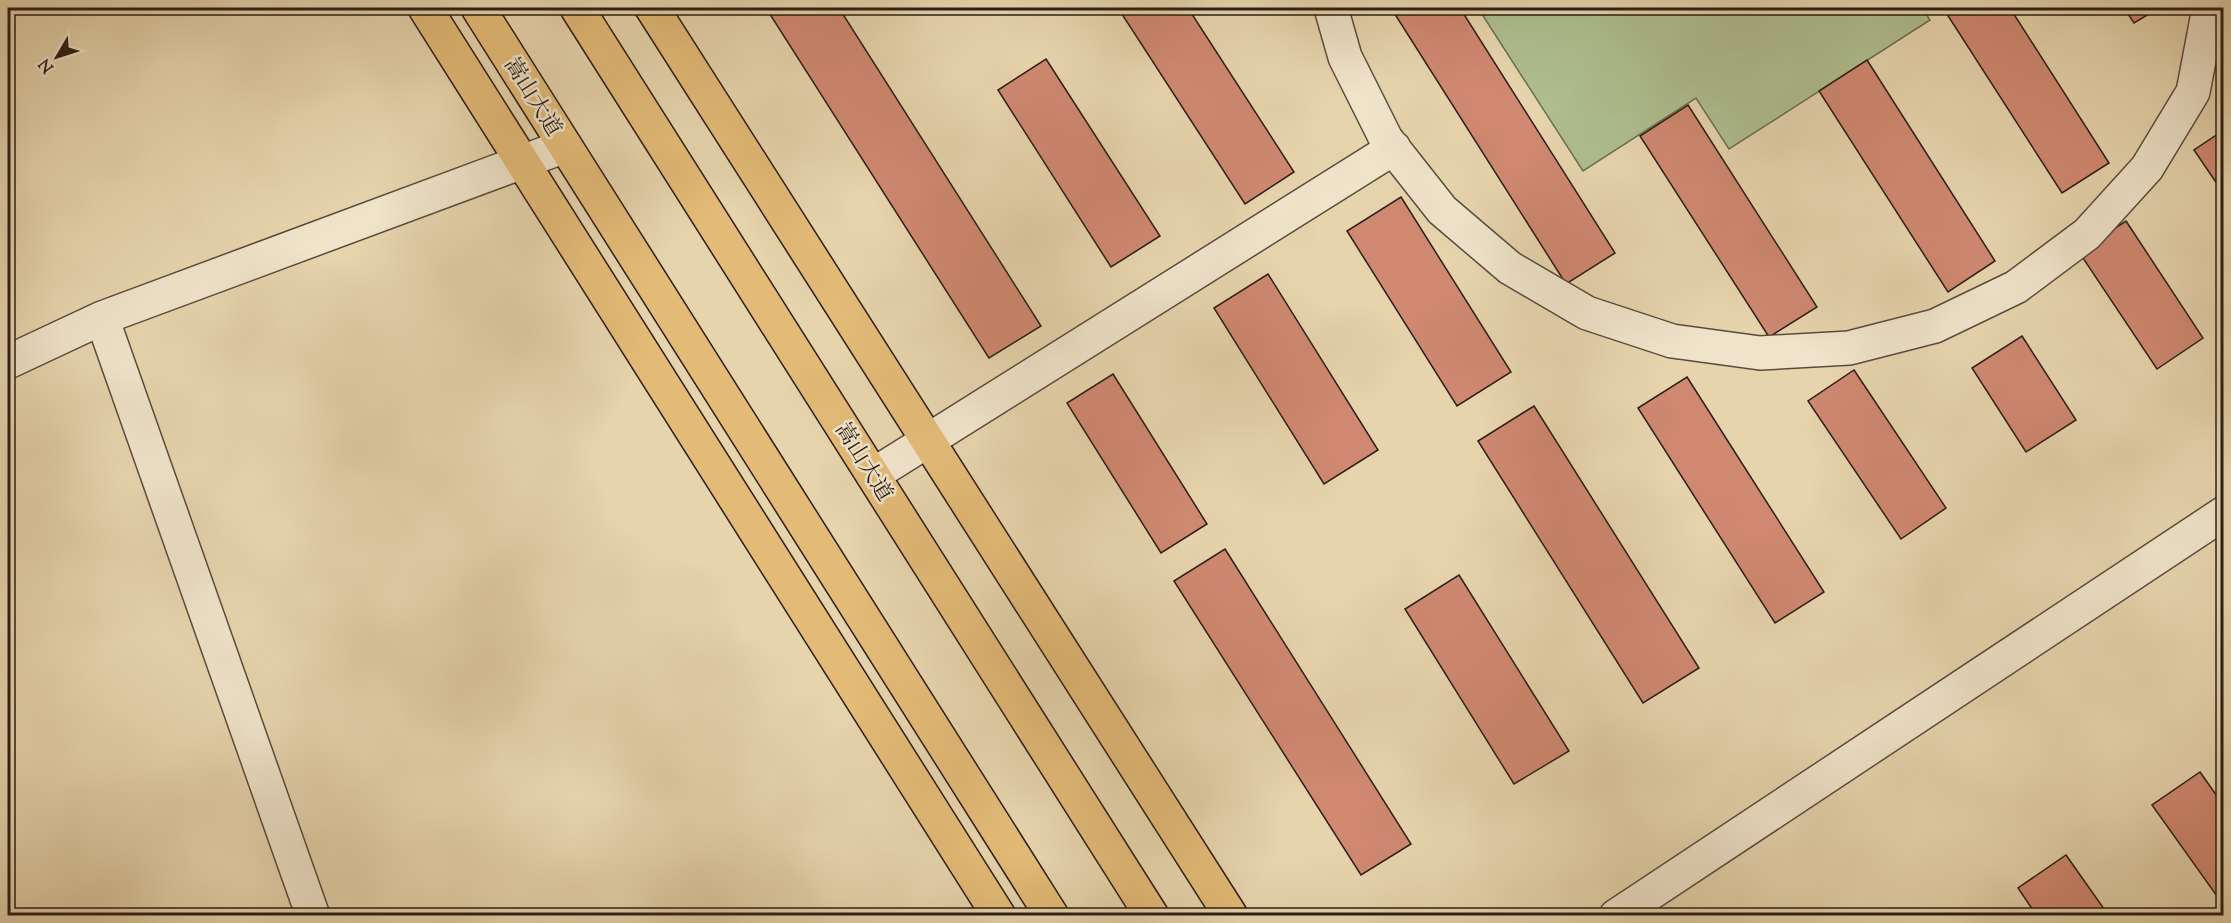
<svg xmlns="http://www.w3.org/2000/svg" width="2231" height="923" font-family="'Sorts Mill Goudy','Noto Serif SC',serif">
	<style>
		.green { fill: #aebe8f; stroke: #6c6e53; stroke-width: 1.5 }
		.building { fill: #d08871; stroke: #2a1e17; stroke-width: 1.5 }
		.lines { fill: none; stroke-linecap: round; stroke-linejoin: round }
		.minor-casing { stroke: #594c3c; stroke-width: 36 }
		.major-casing { stroke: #2a1e17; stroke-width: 36 }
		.minor { stroke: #efe3ca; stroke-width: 33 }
		.major { stroke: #e3ba76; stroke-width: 33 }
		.labels { text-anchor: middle; stroke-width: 5; stroke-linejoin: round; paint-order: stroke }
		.street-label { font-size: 22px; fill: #2a1e17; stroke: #efe3ca }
	</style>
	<rect width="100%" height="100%" fill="#e6d4ad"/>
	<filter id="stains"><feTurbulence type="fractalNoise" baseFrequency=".00333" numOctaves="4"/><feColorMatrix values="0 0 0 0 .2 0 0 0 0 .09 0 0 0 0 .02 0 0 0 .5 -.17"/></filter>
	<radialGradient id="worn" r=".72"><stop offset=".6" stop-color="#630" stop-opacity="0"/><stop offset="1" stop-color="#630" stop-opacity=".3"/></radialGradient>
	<path class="green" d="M1478,8h444l8,12 -201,129 -33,-51 -113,73z"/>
	<path class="building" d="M766,8h73l202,318 -52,32z
		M1118,8h70l106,164 -49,32z
		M1391,8h69l155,245 -49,31z
		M1943,8h67l99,155 -47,30z
		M2124,8h35l-25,15z
		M1046,59l114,177 -49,31 -113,-177z
		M1867,60l128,201 -47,31 -129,-201z
		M1688,105l129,202 -48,30 -129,-201z
		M2224,130v64l-30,-44z
		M1401,197l110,175 -54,34 -110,-175z
		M2126,221l77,117 -46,31 -78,-117z
		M1268,274l110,176 -54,34 -110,-176z
		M2022,336l54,84 -50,32 -54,-84z
		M1854,370l92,138 -45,31 -93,-138z
		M1113,374l94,150 -46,29 -94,-150z
		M1687,377l137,215 -49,31 -137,-215z
		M1534,406l165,262 -56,35 -165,-262z
		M1225,549l186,295 -50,31 -187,-294z
		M1459,575l110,176 -55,33 -109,-175z
		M2200,772l24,34v100l-72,-101z
		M2066,855l43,61h-72l-19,-28z"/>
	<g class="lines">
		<defs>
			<path id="minor" d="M1331,8l14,49 41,82 56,71 68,58 77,45 85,28 88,12 89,-5 86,-22 81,-39 71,-53 60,-66 46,-76 16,-84
				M102,318l211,598
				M8,362l94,-44 463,-172
				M873,475l521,-327
				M1616,916l608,-403"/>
			<path id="major" d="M425,8l574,908
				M478,8l574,908
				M577,8l575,908
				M652,8l579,908"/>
		</defs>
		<use href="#minor" class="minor-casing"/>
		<use href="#major" class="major-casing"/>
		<use href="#minor" class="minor"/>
		<use href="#major" class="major"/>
	</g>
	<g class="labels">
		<g class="street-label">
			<text transform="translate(534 96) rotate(58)" y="8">嵩山大道</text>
			<text transform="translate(865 461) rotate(58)" y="8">嵩山大道</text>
		</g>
	</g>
	<rect width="2231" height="923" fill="none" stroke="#e6d4ad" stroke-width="30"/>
	<rect x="9" y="9" width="2213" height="905" fill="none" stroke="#2a1e17" stroke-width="3"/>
	<rect x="15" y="15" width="2201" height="893" fill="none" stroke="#2a1e17" stroke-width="1.5"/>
	<g transform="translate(57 57) rotate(231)" stroke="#efe3ca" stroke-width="4.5" paint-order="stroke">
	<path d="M0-4.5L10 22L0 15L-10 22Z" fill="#2a1e17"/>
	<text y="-9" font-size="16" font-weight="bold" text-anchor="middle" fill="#2a1e17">N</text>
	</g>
	<rect width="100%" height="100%" filter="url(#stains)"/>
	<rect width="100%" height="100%" fill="url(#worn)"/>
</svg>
